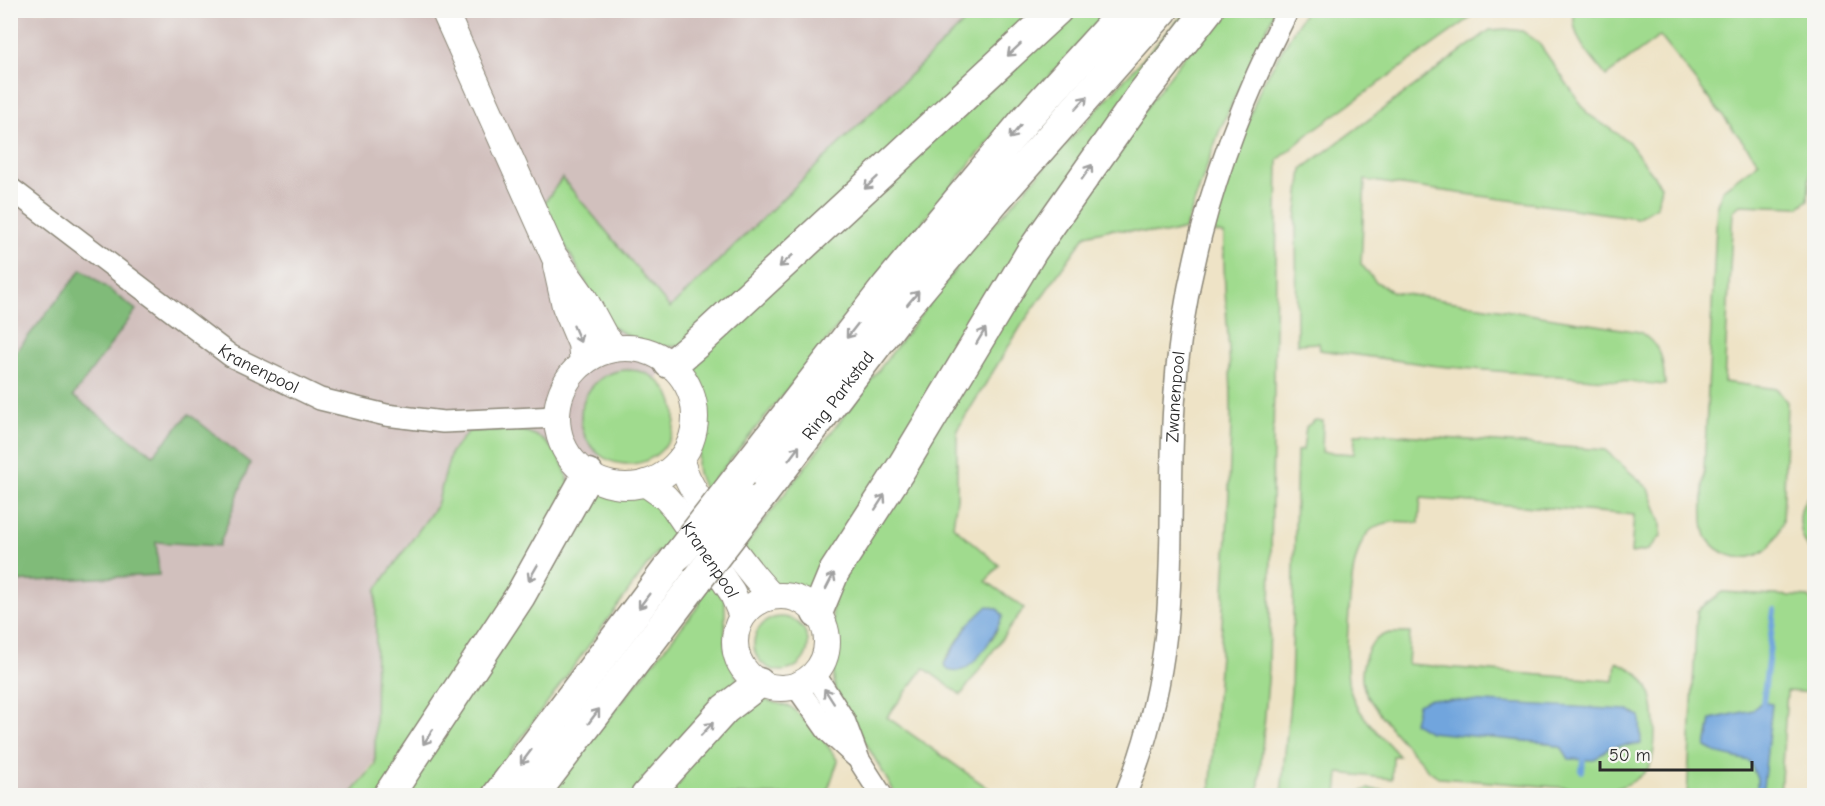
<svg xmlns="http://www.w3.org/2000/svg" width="1825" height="806" font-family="'Comic Neue',sans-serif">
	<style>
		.industrial { fill: #d1c0bd }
		.green { fill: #a0db8e; stroke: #66835c; stroke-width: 1.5; fill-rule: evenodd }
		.forest { fill: #80bb79; stroke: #567352; stroke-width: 1.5 }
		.water { fill: #71a5dd; stroke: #4e6884; stroke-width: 1.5 }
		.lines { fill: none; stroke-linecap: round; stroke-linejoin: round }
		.stream { stroke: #71a5dd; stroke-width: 6 }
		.minor-casing { stroke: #8c8778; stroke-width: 24 }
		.major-casing { stroke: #8c8778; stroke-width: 28 }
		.highway-casing { stroke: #8c8778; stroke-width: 33 }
		.minor { stroke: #fff; stroke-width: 21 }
		.major { stroke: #fff; stroke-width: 26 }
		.highway { stroke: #fff; stroke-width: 30 }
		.highway-bridge-casing { stroke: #8c8778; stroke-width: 33; stroke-linecap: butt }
		.highway-bridge { stroke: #fff; stroke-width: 30 }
		.oneway { stroke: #a0a0a0 }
		.labels { text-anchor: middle; stroke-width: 5; stroke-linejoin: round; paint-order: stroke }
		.street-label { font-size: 18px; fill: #2b2b2b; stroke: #f6f6f2 }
	</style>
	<rect width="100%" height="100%" fill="#f6f6f2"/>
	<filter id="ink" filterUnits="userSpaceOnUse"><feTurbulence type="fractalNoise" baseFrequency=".0167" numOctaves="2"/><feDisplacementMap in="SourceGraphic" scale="12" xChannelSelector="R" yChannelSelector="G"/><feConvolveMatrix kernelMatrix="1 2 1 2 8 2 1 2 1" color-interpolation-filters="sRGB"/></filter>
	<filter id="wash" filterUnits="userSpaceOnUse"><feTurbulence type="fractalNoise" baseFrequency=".008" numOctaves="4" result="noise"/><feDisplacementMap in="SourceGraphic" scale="24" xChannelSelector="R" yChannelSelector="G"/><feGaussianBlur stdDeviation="1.35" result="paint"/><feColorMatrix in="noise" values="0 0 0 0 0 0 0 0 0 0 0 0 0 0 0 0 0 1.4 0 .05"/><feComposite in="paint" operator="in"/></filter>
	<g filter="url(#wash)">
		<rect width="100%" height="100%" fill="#eee3c6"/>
		<path class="industrial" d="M10,11h1000l-230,200 -431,585 -338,-1z"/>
		<path class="green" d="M1601,10l213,1v104l-6,85 -9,7 -59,-2 -7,6 -9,171 53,7 10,13 -4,120c-5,13 -12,28 -26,33 -18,7 -40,-1 -50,-17 -6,-11 -4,-34 -4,-47l14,-286 6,-16 36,-27 -99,-126 -54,40c-16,-21 -35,-37 -32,-65h17l4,4z
			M976,11h67l-359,335 -28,1 -24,-9 -23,-13 -66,-120 19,-27 108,130z
			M1069,11h40l-136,149 -268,331c-16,-33 -4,-32 0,-63 2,-23 -6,-43 -18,-62z
			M1186,11h12l-388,585 -33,-10 -36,-35 226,-297z
			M1218,11h57l-56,121 -34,97 -20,5 -54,-5 -25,6 -63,88 -66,107v68l-4,28 46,39 -13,16 38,27 -63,87 -37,-27 -37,49 111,78h-102l-60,-103c-5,-16 0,-27 0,-43 0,-22 -7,-34 -2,-58l238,-384zM986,609l16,7 -8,20 -31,34 -18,-10 23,-35z
			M1305,11h170l-6,8 -157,112 -34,29 -9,509 -11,126 -48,1c9,-127 19,-254 21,-381 1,-61 -9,-121 -7,-181l-12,-2 12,-46 37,-100z
			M1506,29l16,2 16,11 50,72 40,27 33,45 -4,20 -20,12 -272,-38 -4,84 14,17 18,11 247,40c23,16 23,26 25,53l-227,-19 -118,-16 -1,-7 -22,1 -1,-124 6,-51 188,-139z
			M581 417a47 47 0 1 1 94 0a47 47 0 1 1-94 0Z
			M1315,420l8,1 -1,31 32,2 1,-20h7l1,-2 242,18 44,39 12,34v13l-13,14 -17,3 3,-38 -213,-17 -2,25c-17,-2 -33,-4 -48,7 -10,8 -14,25 -17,37 -4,22 -11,104 -4,123 7,25 33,47 49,66h-6l-1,23 -53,-6 -2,22h-56l10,-105 6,-239 6,-1 3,-23z
			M469,431c15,0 45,-3 58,1 22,7 37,27 41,49l45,11 24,1 21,8 67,100v47l14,35 27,17 25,7 28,26 19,28 -12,34h-279l153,-191 -43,-52 -177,243 -130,1 25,-32 1,-174 61,-85 14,-53z
			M1814,491v65c-16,-18 -21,-49 0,-65z
			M1722,592l87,5 5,7v89l-27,-2 -7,104 -93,1 10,-185z
			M754 644a27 27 0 1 1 54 0a27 27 0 1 1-54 0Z
			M1390,633h20l-2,31 206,17 2,-19c34,12 38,33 39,66 0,11 0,26 -5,37 -8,15 -27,22 -42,26l-168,-13 -12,-8c-16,-19 -60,-64 -65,-85 -3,-11 0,-22 4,-32 5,-12 11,-17 23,-20z
			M1368,789l48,5 1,1h-64z"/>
		<path class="forest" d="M82,269l54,41 -63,86 80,59 36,-41 61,49 -31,83 -63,-4 3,33 -148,7v-224z"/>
		<path class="water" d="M988,606l10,3 5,7c-8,17 -31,64 -55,54l-4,-6 24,-39z
			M1429,699l197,11 14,6 1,28 -31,3 -16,13 -25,-1 -7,-11 -15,-5 -118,-11 -15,-9 4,-19z
			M1761,702l11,2 -9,84 -6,-1v-9l-8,-17 -30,-7 -13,-7 5,-28 42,-9z"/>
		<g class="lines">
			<path class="stream" d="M1763,703l11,-93
				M1582,771l1,-12
				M1760,796v-8"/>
		</g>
	</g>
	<g filter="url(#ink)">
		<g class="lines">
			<defs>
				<g id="minor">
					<path id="s1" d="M10,188l221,168 89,43 66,16 57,7 114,-5"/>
					<path d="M816,672l3,9 25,39 15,40 23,36"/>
					<path d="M796,686l31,44 28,26"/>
					<path id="s2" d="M1125,796c21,-51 35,-109 41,-163 8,-76 3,-152 8,-228 8,-139 50,-271 114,-395"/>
				</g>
				<g id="major">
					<path d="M444,10l110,246 30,42 20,37 11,13"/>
					<path d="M556,266l9,40 16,38 2,19"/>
					<circle cx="626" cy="417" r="69"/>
					<path d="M681,459c4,30 68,114 91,137"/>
					<path id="s3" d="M645,483l20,14 9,10 58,85 10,24"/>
					<circle cx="781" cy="642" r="46"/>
				</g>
				<g id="highway">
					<path d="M669,363l8,-3 27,-23 353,-327"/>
					<path d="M741,474l146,-188 139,-167 99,-109"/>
					<path id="s4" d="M759,499l148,-194 88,-105 168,-190"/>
					<path d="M817,613l17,-41 66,-102 132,-219 111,-158 65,-83"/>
					<path d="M388,796l132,-200 68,-122"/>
					<path d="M497,796l182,-242"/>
					<path d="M533,796l164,-216"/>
					<path d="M646,796l79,-87 34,-26"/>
				</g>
			</defs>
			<use href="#minor" class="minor-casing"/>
			<use href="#major" class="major-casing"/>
			<use href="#highway" class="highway-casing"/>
			<use href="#minor" class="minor"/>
			<use href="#major" class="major"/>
			<use href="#highway" class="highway"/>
			<defs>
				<path id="highway-bridge" d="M679,554l62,-80
					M697,580l62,-81"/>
			</defs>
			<use href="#highway-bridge" class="highway-bridge-casing"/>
			<use href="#highway-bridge" class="highway-bridge"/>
		</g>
		<defs><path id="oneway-shaft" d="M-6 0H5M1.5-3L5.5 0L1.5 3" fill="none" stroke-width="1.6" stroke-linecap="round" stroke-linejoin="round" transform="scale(1.5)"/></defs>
		<g class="oneway">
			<use href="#oneway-shaft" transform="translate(1014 50) rotate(137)"/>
			<use href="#oneway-shaft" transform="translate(1081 103) rotate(-48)"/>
			<use href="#oneway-shaft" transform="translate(1015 132) rotate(130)"/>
			<use href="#oneway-shaft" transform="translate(1087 172) rotate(-55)"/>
			<use href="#oneway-shaft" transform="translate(871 183) rotate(137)"/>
			<use href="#oneway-shaft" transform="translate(786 261) rotate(138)"/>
			<use href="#oneway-shaft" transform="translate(913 298) rotate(-50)"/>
			<use href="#oneway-shaft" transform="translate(852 331) rotate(128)"/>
			<use href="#oneway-shaft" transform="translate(577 334) rotate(67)"/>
			<use href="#oneway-shaft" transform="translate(981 336) rotate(-59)"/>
			<use href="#oneway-shaft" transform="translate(794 453) rotate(-53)"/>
			<use href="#oneway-shaft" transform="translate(880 502) rotate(-57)"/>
			<use href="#oneway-shaft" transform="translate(533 573) rotate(120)"/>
			<use href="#oneway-shaft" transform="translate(830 581) rotate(-63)"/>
			<use href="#oneway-shaft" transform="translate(644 601) rotate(127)"/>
			<use href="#oneway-shaft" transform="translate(829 696) rotate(-123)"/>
			<use href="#oneway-shaft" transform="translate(594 716) rotate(-53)"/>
			<use href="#oneway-shaft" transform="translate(707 729) rotate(-47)"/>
			<use href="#oneway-shaft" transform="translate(428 737) rotate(123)"/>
			<use href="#oneway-shaft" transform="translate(526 757) rotate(127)"/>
		</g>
	</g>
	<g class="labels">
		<g class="street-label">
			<text dy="6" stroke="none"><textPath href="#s1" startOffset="308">Kranenpool</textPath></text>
			<text dy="6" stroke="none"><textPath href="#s4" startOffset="130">Ring Parkstad</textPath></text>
			<text dy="6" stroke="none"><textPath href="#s2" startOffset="405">Zwanenpool</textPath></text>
			<text dy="6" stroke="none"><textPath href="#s3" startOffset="102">Kranenpool</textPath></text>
		</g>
	</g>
	<rect width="1825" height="806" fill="none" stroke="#f6f6f2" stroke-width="36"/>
	<path d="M1600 761v9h152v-9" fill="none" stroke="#2b2b2b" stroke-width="3"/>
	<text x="1609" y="761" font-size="18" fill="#2b2b2b" stroke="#f6f6f2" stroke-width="4.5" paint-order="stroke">50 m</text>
</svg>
